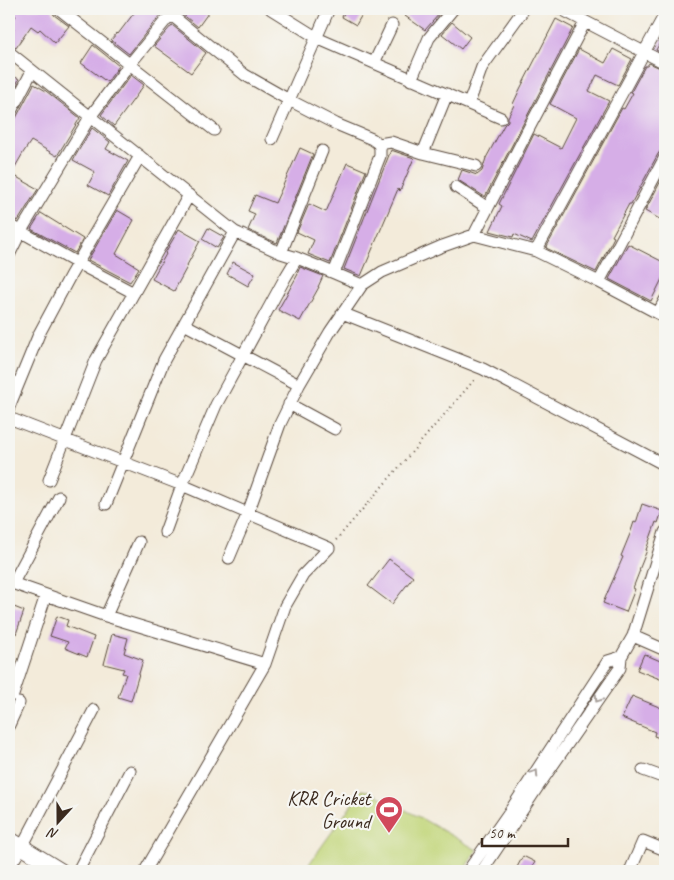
<svg xmlns="http://www.w3.org/2000/svg" width="674" height="880" viewBox="0 0 674 880" font-family="Caveat,sans-serif">
	<style>
		.green { fill: #c1d578; stroke: #7e804b }
		.building { fill: #d6aee7 }
		.lines { fill: none; stroke-linecap: round; stroke-linejoin: round }
		.minor-casing { stroke: #57473a; stroke-width: 13 }
		.tertiary-casing { stroke: #57473a; stroke-width: 17 }
		.path { stroke: #57473a; stroke-width: 2; stroke-dasharray: 1 4; stroke-linecap: butt }
		.minor { stroke: #fff; stroke-width: 11 }
		.tertiary { stroke: #fff; stroke-width: 15 }
		.oneway { stroke: #a79f9a }
		.labels { text-anchor: middle; dominant-baseline: central; stroke-width: 4.5; stroke-linejoin: round; paint-order: stroke }
		.poi-label { font-size: 20px; fill: #3b2a1e; stroke: #f6f6f2; text-anchor: end }
	</style>
	<rect width="100%" height="100%" fill="#f6f6f2"/>
	<filter id="ink" filterUnits="userSpaceOnUse"><feTurbulence type="fractalNoise" baseFrequency=".02" numOctaves="2"/><feDisplacementMap in="SourceGraphic" scale="10" xChannelSelector="R" yChannelSelector="G"/><feConvolveMatrix kernelMatrix="1 2 1 2 8 2 1 2 1" color-interpolation-filters="sRGB"/></filter>
	<filter id="wash" filterUnits="userSpaceOnUse"><feTurbulence type="fractalNoise" baseFrequency=".0096" numOctaves="4" result="noise"/><feDisplacementMap in="SourceGraphic" scale="20" xChannelSelector="R" yChannelSelector="G"/><feGaussianBlur stdDeviation="1.12" result="paint"/><feColorMatrix in="noise" values="0 0 0 0 0 0 0 0 0 0 0 0 0 0 0 0 0 1.4 0 .05"/><feComposite in="paint" operator="in"/></filter>
	<g filter="url(#wash)">
		<rect width="100%" height="100%" fill="#f3ebda"/>
		<path class="green" d="M362 790 369 791 419 817 477 850 463 871H304Z"/>
		<g id="blocks">
			<path class="building" d="M9 9H52L54 15 69 26 55 43 40 29 38 31 31 26 16 48 9 45V37L14 29 9 25 16 16 9 10Z
				M137 9H155L160 15 129 54 111 40 117 33 118 34Z
				M184 9H211L198 27 181 13Z
				M346 9H359L364 11 356 25 342 17Z
				M410 9H441L438 12 440 13 425 30 405 16Z
				M556 19 573 28 485 197 458 180 462 170 477 175 482 171 486 158 504 125 508 121V117L514 105 513 104 520 89Z
				M452 22 470 37 461 49 442 34Z
				M172 25 206 53 191 73 154 46Z
				M665 33V55L656 50Z
				M93 45 119 66 107 82 81 63Z
				M579 49 605 63 613 49 632 59 618 85 597 75 589 91 609 101 532 242 514 234 513 237 490 231 502 206 499 204 534 134 561 148 576 118 550 104Z
				M649 63 665 70V150H661L658 154 631 204H629L612 236 614 237 596 272 546 248 622 108 624 109 633 93 631 92 645 66H647Z
				M9 74 19 79 9 99Z
				M131 75 144 85 114 126 101 115Z
				M34 84 46 91 80 118 57 156 31 141 23 153 11 174 38 189 18 221 9 217V122H13L16 118Z
				M92 128 110 142 106 149 128 161 108 196 88 185 95 172 73 160Z
				M300 148 313 154 277 243 248 230 255 214 248 211 255 195 275 203Z
				M391 150 414 158 400 191 398 189 361 276 344 269Z
				M347 163 366 171 330 263 308 254 314 240 297 232 309 204 326 212Z
				M665 173V222L645 211Z
				M117 210 134 220 116 254 139 268 130 282 88 260Z
				M41 213 83 239 75 253 31 229Z
				M208 228 224 237 217 248 202 239Z
				M179 229 200 241 186 267H187L174 291 152 279 166 254 165 253Z
				M628 244 665 263V273L651 301 609 279Z
				M233 262 255 274 248 286 227 274Z
				M300 267 323 276 318 287H319L300 321 278 310 298 274H297Z
				M642 504 662 511 658 523 656 522 646 550H647L639 570H640L633 588 635 589 626 612 603 603 623 557 621 556 630 534 634 522 636 523Z
				M389 559 413 577 392 604 368 586Z
				M9 605 24 611 16 634 9 631Z
				M57 616 68 620 66 626 94 637 87 657 65 648 68 642 50 636Z
				M112 634 128 638 124 653 143 660 131 701 118 697 126 674 122 673 124 669 104 664Z
				M644 654 665 663V681L637 670Z
				M632 696 664 709 665 708V740L654 736 655 732 622 718Z
				M523 856 535 862 530 871H515Z"/>
		</g>
	</g>
	<g filter="url(#ink)">
		<use href="#blocks" fill-opacity="0" stroke="#57473a" stroke-width="1"/>
		<g class="lines">
			<defs>
				<path id="minor" d="M59 9 214 130
					M164 9 245 75 289 100 336 124 372 139 379 144 380 149V156L334 273
					M271 9 319 39 501 118
					M561 9 665 63
					M9 52 235 232 281 253 297 258 285 278 216 405 182 485 165 532
					M374 63 392 25
					M411 80 429 38 453 9
					M469 103 482 67 524 9
					M9 115 32 71
					M272 139 329 9
					M379 144 391 142 423 153 476 166
					M423 153 447 94
					M456 187 488 208
					M9 225 77 263 134 293
					M474 235 528 130 585 22
					M536 251 665 14
					M281 253 322 151
					M9 255 21 231 90 117 130 64 175 9
					M297 258 334 273 362 285
					M599 282 665 157
					M342 313 483 369 665 465
					M658 313 665 300
					M184 324 299 385
					M289 404 335 429
					M9 407 39 334 70 276 140 156
					M9 418 182 485 329 548 303 575 285 606 265 664 145 871
					M49 480 96 360 189 195
					M106 504 164 360 235 232
					M229 558 248 513 280 424 299 385 330 332 362 285 382 272 440 247 474 235 536 251 599 282 665 317
					M9 582 106 616 265 664
					M13 583 59 497
					M106 616 139 542
					M633 636 665 650
					M13 695 46 595
					M9 725 19 703
					M643 770 665 778
					M9 867 22 847 94 710
					M78 871 130 771
					M468 871 510 811 608 661 621 657
					M482 871 539 785 620 668 621 657 633 636 665 532
					M630 871 643 841 665 850"/>
				<path id="tertiary" d="M9 839 61 871"/>
			</defs>
			<use href="#minor" class="minor-casing"/>
			<use href="#tertiary" class="tertiary-casing"/>
			<path class="path" d="M336 540 475 379"/>
			<use href="#minor" class="minor"/>
			<use href="#tertiary" class="tertiary"/>
		</g>
		<defs><path id="oneway-chevron" d="M-2-3.5L2.5 0L-2 3.5" fill="none" stroke-width="1.6" stroke-linecap="round" stroke-linejoin="round" transform="scale(1.25)"/></defs>
		<g class="oneway">
			<use href="#oneway-chevron" transform="translate(598 699) rotate(124)"/>
			<use href="#oneway-chevron" transform="translate(535 773) rotate(-57)"/>
		</g>
	</g>
	<defs>
		<symbol id="stadium-pin" viewBox="-11 -11 22 30"><path d="M0 17L-7.5 6A9.5 9.5 0 1 1 7.5 6Z" fill="#d1495b" stroke="#f6f6f2"/><path d="M0-5a6.5 5 0 1 0 0 10a6.5 5 0 1 0 0-10ZM-3.5-1.8h7v3.6h-7Z" fill="#fff"/></symbol>
	</defs>
	<g fill-rule="evenodd">
		<use href="#stadium-pin" x="373" y="794" width="32" height="43"/>
	</g>
	<g class="labels">
		<g class="poi-label">
			<text x="370" y="798">KRR Cricket<tspan x="370" dy="23">Ground</tspan></text>
		</g>
	</g>
	<rect width="674" height="880" fill="none" stroke="#f6f6f2" stroke-width="30"/>
	<g transform="translate(58 822) rotate(201)" stroke="#f6f6f2" stroke-width="4" paint-order="stroke">
	<path d="M0-4L9 19L0 12L-9 19Z" fill="#3b2a1e"/>
	<text y="-8" font-size="14" font-weight="bold" text-anchor="middle" fill="#3b2a1e">N</text>
	</g>
	<path d="M482 838v8h86v-8" fill="none" stroke="#3b2a1e" stroke-width="2.5"/>
	<text x="489" y="838" font-size="15" fill="#3b2a1e" stroke="#f6f6f2" stroke-width="4" paint-order="stroke">50 m</text>
</svg>
